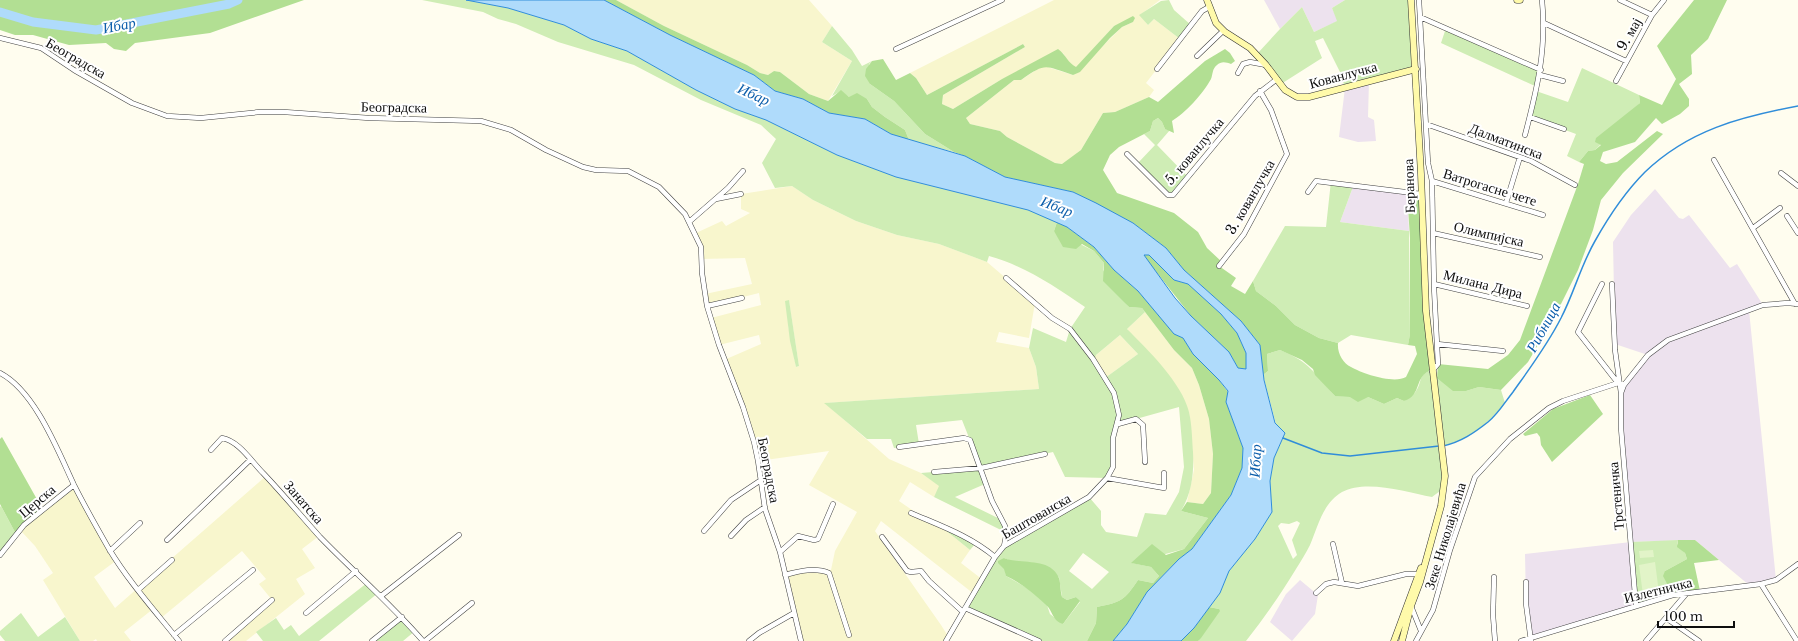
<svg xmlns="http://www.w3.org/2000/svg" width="1798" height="641" viewBox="0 0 1798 641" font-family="'Libre Baskerville',serif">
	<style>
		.industrial { fill: #ede2ee }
		.farmland { fill: #f8f6cd; fill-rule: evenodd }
		.green { fill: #cfedb5; fill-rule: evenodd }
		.forest { fill: #b2df93 }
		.pitch { fill: #e2f4c8 }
		.water { fill: #afdbfb; stroke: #308dd9; fill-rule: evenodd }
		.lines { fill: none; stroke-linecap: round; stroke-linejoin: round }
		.stream { stroke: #308dd9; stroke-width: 1.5 }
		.river { stroke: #afdbfb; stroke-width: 9 }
		.street-casing { stroke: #414141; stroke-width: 5.5 }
		.secondary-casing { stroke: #303030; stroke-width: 7 }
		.street { stroke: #fff; stroke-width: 4.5 }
		.secondary { stroke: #fffaaa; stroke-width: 6 }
		.labels { text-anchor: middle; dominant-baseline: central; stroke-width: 4; stroke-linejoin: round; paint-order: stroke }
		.street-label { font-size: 14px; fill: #0e0e0e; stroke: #fff }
		.water-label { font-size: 15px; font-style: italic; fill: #0c5eab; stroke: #fff }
	</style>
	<rect width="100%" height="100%" fill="#fffdef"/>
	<path class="industrial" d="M1264 0H1345L1332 8 1338 21 1314 32 1302 7 1280 29Z
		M1369 81 1368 117 1374 120 1376 141 1358 142 1339 137 1345 88Z
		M1354 184 1407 192 1409 231 1340 222Z
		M1655 189 1679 218 1683 219 1689 215 1730 268 1737 264 1763 305 1749 310 1776 580 1749 585 1695 540 1632 542 1636 606 1532 637 1526 604 1525 554 1631 542 1621 393 1648 355 1615 344 1613 242 1631 215Z
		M1300 580 1318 595 1315 614 1292 641 1270 622 1286 594Z"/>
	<path class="farmland" d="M616 0H809L832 26 822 42 852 61 828 101 809 94 780 72 774 71 768 75 760 73 747 65 664 26Z
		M1054 0H1160L1140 15 1148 25 1154 19 1180 39 1146 83 1154 90 1149 97 1115 112 1103 113 1081 150 1063 164 1055 163 1007 137 1000 131 970 124 966 118 1014 80H1021L1039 68 1044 66 1073 75 1122 27 1133 22 1114 26 1076 68 1070 65 1063 53 1002 79 953 109 942 104 943 95 1025 47 1023 44 927 95 916 78 910 73Z
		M792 186 813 200 856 221 897 235 939 244 987 262 1035 303 1029 338 999 332 996 342 1029 348 1036 367 1039 389 825 403 889 459 921 473 940 486 934 497 910 482 899 501 912 510 911 513 939 525 970 550 961 563 983 580 974 594 881 521 875 531 941 625 948 636 946 641H801L785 571 809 568 831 570 835 551 857 512 809 485 829 451 758 461 754 442 724 360 761 344 759 335 719 345 711 318 761 305 759 293 707 306 705 294 752 284 745 258 701 259 696 233 722 221 726 226 750 213 741 209V194ZM789 301 799 366 796 367 788 325Z
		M1145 312 1174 350 1192 368 1199 385 1209 419 1213 454 1211 493 1203 504 1187 502 1194 470 1189 412 1127 329Z
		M1120 335 1138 354 1105 378 1094 360 1095 356Z
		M266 476 319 536 302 549 315 568 296 579 305 594 246 641H225L272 600 259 584 266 579 242 551 161 618 153 609 124 632 131 641H97L96 639 93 641H80L43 580 53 573 35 546 21 531 74 485 117 560 94 577 115 608Z"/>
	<path class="green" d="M422 0H466L508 8 564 25 591 39 627 51 696 90 735 109 766 120 837 155 896 177 1028 210 1057 222 1054 231 1094 251 1104 263 1103 270 1118 294 1129 307 1142 308 1145 312 1127 329C1148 350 1182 383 1189 412 1192 425 1192 439 1193 452 1194 473 1192 493 1181 511L1208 518 1184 549 1132 563 1151 567 1159 576 1153 583 1138 580C1124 601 1121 602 1097 607L1096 623 1087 641H1039L965 608 1004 546 1089 497 1101 511V525L1106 532 1137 537 1145 513 1166 515 1179 492 1184 467 1179 407 1118 424 1114 431 1113 467 1107 478 1065 477 1053 452 981 468 985 484 955 497 1002 520 1005 532 934 497 939 486 921 473 981 468 962 420 916 425 919 444 894 448 891 439H867L824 403 1039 389 1036 367 1029 348 1033 328 1066 342 1070 329 1085 307C1054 286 1025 266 989 256L987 262 939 244 897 235 856 221 813 200 792 186 775 188 762 163 776 139 761 125 701 100 634 65 558 42 516 24 498 19 483 12ZM1120 335 1138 354 1105 378 1094 360 1096 355ZM1083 553 1109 572 1092 589 1069 571ZM1004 558 1013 562 1024 563 1059 577 1062 597 1067 600 1076 597 1080 602 1063 624 1050 614 1047 605 1029 589 1006 576Z
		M1169 0 1174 10 1191 25 1180 39 1154 19 1148 25 1139 15 1161 1Z
		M1345 0H1411L1416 69 1345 88 1341 74 1323 38 1315 41 1322 58 1281 84 1257 54 1280 29 1302 7 1314 32 1337 21 1332 8Z
		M832 26 852 50 862 66 872 61 869 64 870 84 894 101 925 134 954 152 909 140 905 130 885 117 872 107 867 99 849 97 841 91 832 96 852 61 822 42Z
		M1446 28 1541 70 1537 87 1441 43Z
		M1582 68 1639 95 1640 103 1601 144 1595 150 1588 151 1579 162 1567 156 1576 134 1530 117 1536 91 1568 102Z
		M1158 118 1162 122 1165 129 1170 130 1157 145 1188 177 1170 195 1137 164 1155 145 1144 134 1150 131 1153 121Z
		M1331 181 1354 184 1340 222 1409 231 1410 334 1408 345 1351 335 1338 343 1319 338 1295 325 1276 306 1256 291 1253 281 1285 226 1326 227Z
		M789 300 799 366 796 367 790 341 785 301Z
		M1280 350C1310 362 1314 373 1335 396L1368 397 1384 404 1397 398 1404 401C1407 399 1414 395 1416 391 1423 381 1417 375 1432 370L1437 378 1466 391 1479 387 1501 390 1505 403C1487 424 1469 441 1441 446L1444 488 1432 497C1407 492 1366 479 1342 492 1323 503 1318 526 1310 545 1306 553 1301 561 1296 569 1281 594 1264 618 1246 641H1198L1219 609 1209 607 1220 593 1229 571 1255 539 1272 512 1270 481 1274 458 1281 443 1263 375 1268 371 1267 354ZM1297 521 1300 523 1292 540 1297 555 1293 559 1278 526 1281 523 1289 524Z
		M1 506 17 536 0 555V507Z
		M939 525 976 543 970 550Z
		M1678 540 1677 544 1685 553 1687 559 1665 571 1673 595 1636 606 1631 542Z
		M367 583 378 593 319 641H263L256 632 276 618 284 630 291 625 299 636Z
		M21 613 38 637 65 617 80 641H5L0 635V631Z
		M402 617 415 631 403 641H377L375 639Z"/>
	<path class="forest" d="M0 0H304L210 33 135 43 126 51 114 49 106 43 69 45 33 35H15L0 30Z
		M604 0H616L664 26 747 65 760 73 768 75 774 71 780 72 809 94 828 101 841 90 849 97 857 93 867 99 872 107 885 117 905 130 909 140 891 134 865 119 829 113 803 99 775 91 754 75 670 35Z
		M1694 0H1727L1708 39 1691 55 1692 74 1679 84 1689 99V106L1680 114 1662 124 1656 118 1635 142 1603 152 1600 161 1606 164 1617 162 1657 131 1663 134 1623 173 1601 200 1593 230 1578 270 1556 314 1528 362 1501 390 1479 387 1466 391H1453L1437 378 1438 364 1488 369 1508 355 1520 340 1578 184 1584 164 1579 162 1588 151 1595 150 1601 145 1595 142 1596 138 1640 103 1639 95 1662 105 1676 79 1657 46Z
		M1133 16 1135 18 1133 22 1122 27 1110 38 1080 72 1073 75C1044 66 1047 62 1021 80H1014L966 118 970 124 1000 131 1007 137 1055 163 1062 164 1081 150 1103 113 1115 112 1149 97 1158 102 1205 61 1225 49 1230 53 1235 61 1231 64C1226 62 1221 61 1217 65 1212 69 1213 74 1211 79 1203 94 1185 113 1172 121L1174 133 1165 129 1162 122 1158 118 1153 121 1150 131 1119 147 1110 155 1103 170 1117 193 1174 213 1198 232 1207 248 1222 262 1219 266 1236 278 1231 286 1245 294 1253 281 1256 291 1276 306 1295 325 1319 338 1338 343C1337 353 1343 363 1351 367 1363 374 1394 384 1406 377L1417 354 1415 346 1408 345 1410 334V238L1407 192 1421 194 1432 370C1413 376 1423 395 1404 401L1397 398 1384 404 1368 397 1358 402 1350 397 1335 396 1315 375 1313 369 1302 360 1280 350 1267 354 1268 371 1263 375 1260 345 1241 321 1184 270 1166 248 1133 223 1073 192 1005 177 965 156 954 152 925 134 894 101 870 84 865 76 866 69 872 61 883 59 896 80 910 73 916 78 927 95 1023 44 1025 47 943 95 942 104 953 109 1002 79 1058 49C1066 55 1068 63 1076 67L1114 26Z
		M1057 222 1067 227 1094 247 1114 270 1138 291 1174 333 1183 338 1193 354 1219 380 1228 392 1226 402 1243 448 1242 468 1231 495 1192 549 1179 559 1147 592 1127 624 1113 641H1087L1096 623 1097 607C1121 602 1124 601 1138 580L1153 583 1159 576 1151 567 1131 563 1152 544 1166 555 1184 549 1208 518 1181 511 1187 502 1203 504 1211 493 1213 454 1209 419 1199 385 1192 368 1174 350 1142 308 1129 307 1103 281 1104 263 1094 251 1082 244 1076 249 1063 247 1054 231Z
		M1143 255H1149L1174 280 1188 284 1221 314 1237 333 1246 353V369L1238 368 1229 352 1191 316Z
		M1590 395 1603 414 1552 462 1541 445 1540 437 1537 433 1525 436 1523 434 1553 409Z
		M2 437 43 510 24 525 17 536 0 504V439Z
		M1678 540H1695L1719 560 1694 563 1700 591 1673 595 1663 576 1665 571 1687 559 1685 553 1677 547Z
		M1004 558C1021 565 1048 557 1058 576 1061 581 1060 591 1062 597L1067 600 1076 597 1080 601 1063 624C1052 621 1053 610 1045 604 1033 593 1021 583 1006 576L1004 569 998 563V561Z
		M1209 607 1219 609 1220 611 1201 638 1198 641H1181L1194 628Z"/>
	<path class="pitch" d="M1653 550 1654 557 1640 558 1639 551Z
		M1655 562 1659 593 1643 595 1639 565Z"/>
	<path class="water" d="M466 0H604L670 35 754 75 775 91 803 99 829 113 865 119 891 134 965 156 1005 177 1073 192 1096 203 1133 223 1166 248 1184 270 1241 321 1260 345 1264 380 1275 423 1285 433 1274 458 1270 481 1272 512 1255 539 1229 571 1220 593 1194 628 1181 641H1113L1127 624 1147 592 1179 559 1192 549 1231 495 1242 468 1243 448 1226 402 1228 391 1219 380 1193 354 1183 338 1174 334 1138 291 1114 270 1094 247 1067 227 1028 210 896 177 837 155 766 120 735 109 696 90 627 51 591 39 564 25 508 8ZM1144 255H1149L1174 280 1188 284 1221 314 1237 333 1246 353V369L1238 368 1229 352 1191 316 1175 298Z"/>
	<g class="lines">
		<path class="stream" d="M1283 438 1322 453 1350 456 1439 446
			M1443 446C1461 442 1474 433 1488 422 1498 414 1505 402 1513 392 1530 368 1548 344 1561 318 1574 293 1581 265 1595 241 1609 216 1625 192 1645 172 1689 130 1740 117 1798 106"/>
		<path class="river" d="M0 12 33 22 96 30 229 4 238 0"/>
		<defs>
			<path id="street" d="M1419 0 1428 163 1432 181 1434 287 1438 364 1432 371
				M1620 0 1652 15
				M1420 17 1541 70
				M1544 23 1626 61
				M0 38 41 48 74 70 132 103 167 116 201 118 260 112H284L369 118 481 121 511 130 546 150 583 167 596 170 628 171 659 187 685 214 701 247 702 273 707 306 719 345 743 407 754 442 758 461 765 509 780 552 801 641
				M896 49 1002 0
				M1197 56 1223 31
				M1157 69 1202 11 1209 7
				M1238 73 1243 64 1250 62 1266 65
				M1540 75 1563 81
				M1616 81 1652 15 1664 0
				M1530 117 1564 129
				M1426 124 1531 161 1575 185
				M1525 135C1537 89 1547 49 1542 0
				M1127 154 1168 195H1173L1255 96 1277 79
				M1714 160 1795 304
				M1781 173 1798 186
				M1432 181 1543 215
				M1308 192 1316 181 1421 194
				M716 199 741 194
				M1506 203 1520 157
				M1787 216 1798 233
				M689 222 728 188 743 171
				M1753 228 1780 208
				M1433 233 1540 257
				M1219 266 1244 234 1287 154 1271 110 1260 91
				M1434 284 1527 306
				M1602 284 1578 332 1618 383
				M1612 284 1615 350 1621 393
				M707 306 742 298
				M1437 344 1503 351
				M0 373C35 391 58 451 74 485 85 507 97 528 109 549 129 582 155 611 179 641
				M1118 424 1136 419 1143 425 1145 462
				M899 447 964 438 970 440 992 501 1005 526 1006 536 1004 546
				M211 450 222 438C239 441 251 461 263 473 283 494 301 516 320 537 354 572 391 604 423 641
				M934 472 981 468 1045 454
				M1107 478 1164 488V473
				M911 513C941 526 970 536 995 557
				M704 531 731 500 761 480
				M731 536 746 520 765 507
				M882 537 907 571 911 572 921 571 929 581 963 612
				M167 540 250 460
				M1333 544 1342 583
				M110 551 140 523
				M780 552 798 536 814 540 818 539 833 504
				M0 555 24 525 74 485
				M785 575C799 571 816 567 829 573L849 635
				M1494 577 1493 615 1495 641
				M1526 582V604L1531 641
				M1761 584 1797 641
				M138 590 172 560
				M1316 593 1326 584 1334 582 1358 586 1406 574H1418
				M381 596 459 535
				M1411 606 1421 631
				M1636 606 1621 428V393L1624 385 1648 355 1668 340 1763 305 1788 303 1798 304
				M965 608 1039 641
				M306 613 356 571
				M1666 618 1699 641
				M174 635 253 570
				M225 641 272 600
				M372 641 402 617
				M425 641 472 603
				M749 641 759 633 794 613
				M946 641 995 557 1004 546 1089 497 1107 478 1113 467V438L1119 415 1114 393 1093 359 1070 329 1052 318 1006 278
				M1416 641 1433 610 1450 550 1475 477 1510 439 1549 408 1563 401 1618 383 1624 385
				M1521 641 1673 595 1761 584 1776 580 1798 564
				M1646 641 1687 593"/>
			<path id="secondary" d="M1207 0 1216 23 1225 32 1250 48 1266 65 1285 90 1297 97H1309L1416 69
				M1517 0H1520
				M1394 641 1421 568
				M1402 641 1411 606 1420 582 1441 506 1445 476 1426 311 1421 174 1411 0"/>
		</defs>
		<use href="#street" class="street-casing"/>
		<use href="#secondary" class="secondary-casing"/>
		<use href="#street" class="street"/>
		<use href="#secondary" class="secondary"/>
	</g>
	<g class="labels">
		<g class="street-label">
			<text transform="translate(1629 34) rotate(-61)">9. мај</text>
			<text transform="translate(76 58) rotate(30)">Београдска</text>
			<text transform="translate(1343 75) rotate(-15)">Кованлучка</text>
			<text transform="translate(394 107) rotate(1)">Београдска</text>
			<text transform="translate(1506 141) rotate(21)">Далматинска</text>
			<text transform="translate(1194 151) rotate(-50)">5. кованлучка</text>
			<text transform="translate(1409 186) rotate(-92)">Беранова</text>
			<text transform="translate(1490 187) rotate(17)">Ватрогасне чете</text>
			<text transform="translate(1250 197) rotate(-60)">3. кованлучка</text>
			<text transform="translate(1489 234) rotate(13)">Олимпијска</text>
			<text transform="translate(1483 284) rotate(14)">Милана Дира</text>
			<text transform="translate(769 470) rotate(79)">Београдска</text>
			<text transform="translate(1616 496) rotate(-95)">Трстеничка</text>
			<text transform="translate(37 501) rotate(-40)">Церска</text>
			<text transform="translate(304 502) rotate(49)">Занатска</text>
			<text transform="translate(1036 516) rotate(-30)">Баштованска</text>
			<text transform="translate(1445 536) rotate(-73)">Зеке Николајевића</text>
			<text transform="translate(1658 590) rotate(-14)">Излетничка</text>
		</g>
		<g class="water-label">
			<text transform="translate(119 25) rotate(-11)">Ибар</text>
			<text transform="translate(754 94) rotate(25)">Ибар</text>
			<text transform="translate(1057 206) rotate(21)">Ибар</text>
			<text transform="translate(1543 327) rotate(-61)">Рибница</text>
			<text transform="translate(1255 461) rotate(-87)">Ибар</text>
		</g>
	</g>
	<path d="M1658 621v6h76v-6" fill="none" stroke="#0e0e0e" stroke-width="2"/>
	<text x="1664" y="621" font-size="12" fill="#0e0e0e" stroke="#ffffff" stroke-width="3" paint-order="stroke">100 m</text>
</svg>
